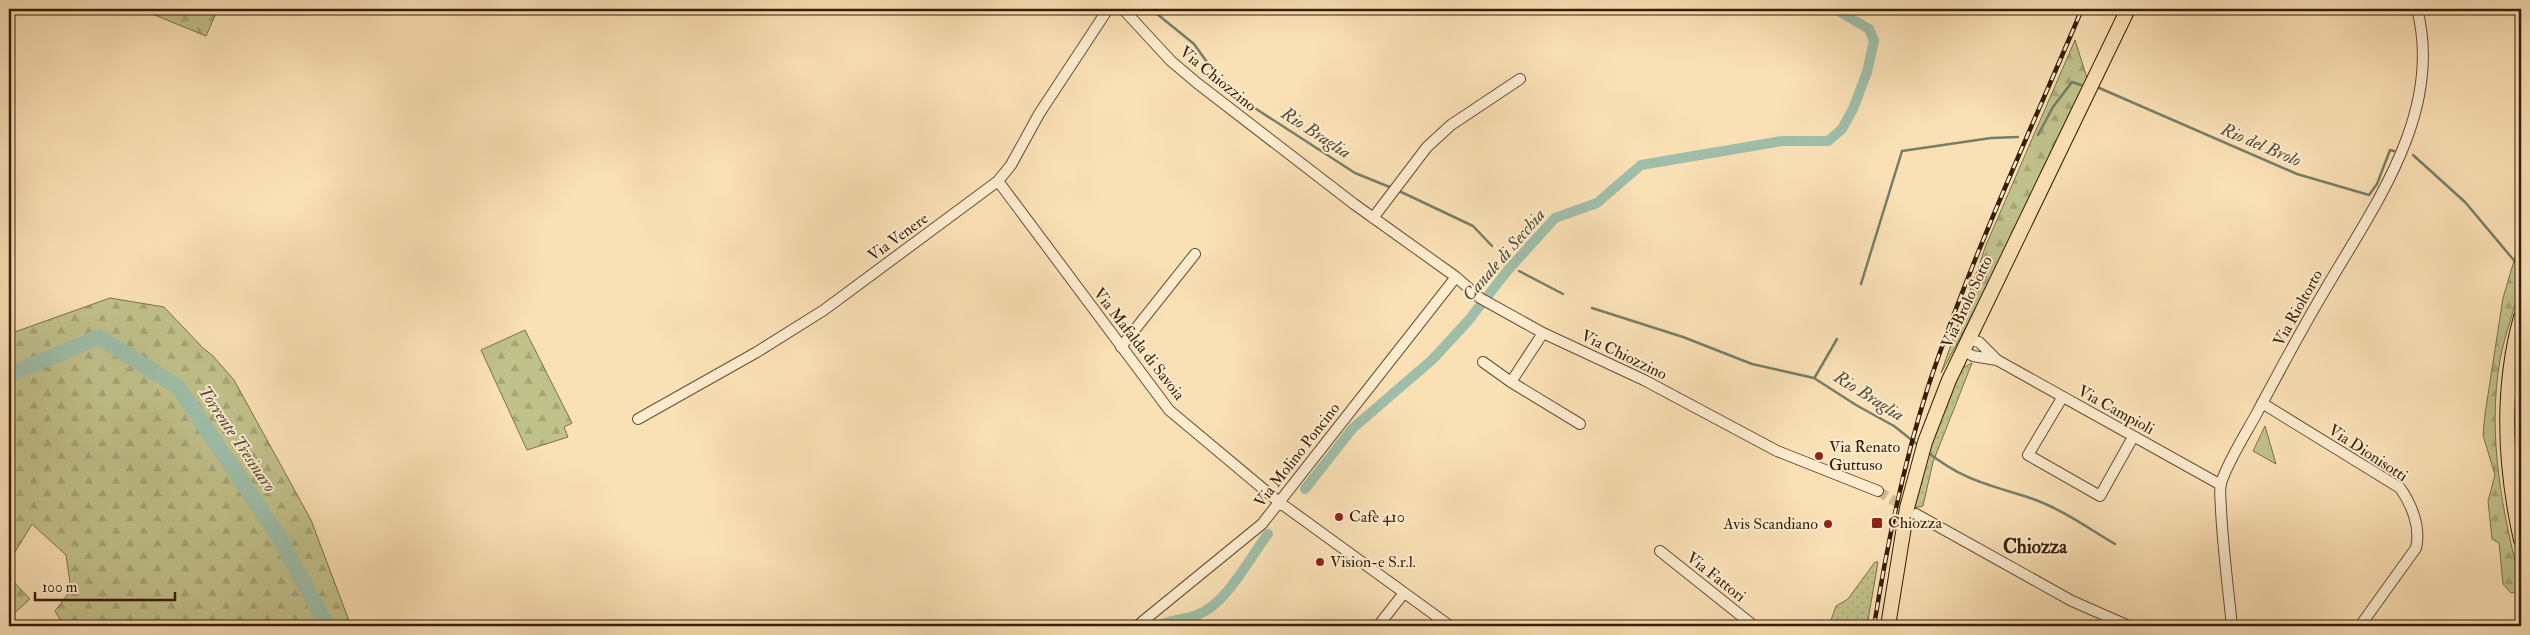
<svg xmlns="http://www.w3.org/2000/svg" width="2530" height="635" viewBox="0 0 2530 635" font-family="'IM FELL Double Pica',serif">
	<style>
		.grass { fill: url(#grass-dots); stroke: #7c7048 }
		.forest { fill: url(#forest-firs); stroke: #7c7048 }
		.park { fill: #c1c18b; stroke: #7c7048 }
		.lines { fill: none; stroke-linecap: round; stroke-linejoin: round }
		.stream { stroke: #757e67; stroke-width: 2.5 }
		.canal { stroke: #9fbea9; stroke-width: 10 }
		.river { stroke: #9fbea9; stroke-width: 16 }
		.minor-tunnel { stroke: #d3b992; stroke-width: 10; stroke-dasharray: 10 5; stroke-linecap: butt }
		.minor-casing { stroke: #674e30; stroke-width: 12 }
		.major-casing { stroke: #361e04; stroke-width: 16 }
		.minor { stroke: #fcebcf; stroke-width: 10 }
		.major { stroke: #fae0b5; stroke-width: 14 }
		.rail-casing { stroke: #361e04; stroke-width: 4.5 }
		.rail { stroke: #fcebcf; stroke-width: 2.5; stroke-dasharray: 8; stroke-linecap: butt }
		.poi-dot { fill: #8f2418; stroke: #fcebcf; stroke-width: 2 }
		.labels { text-anchor: middle; dominant-baseline: central; stroke-width: 4; stroke-linejoin: round; paint-order: stroke }
		.street-label { font-size: 16px; fill: #361e04; stroke: #fcebcf }
		.poi-label { font-size: 16px; fill: #361e04; stroke: #fcebcf; text-anchor: start }
		.water-label { font-size: 18px; font-style: italic; fill: #564e36; stroke: #fcebcf }
		.quarter-label { font-size: 19px; font-weight: bold; fill: #361e04; stroke: #fcebcf }
	</style>
	<defs>
		<pattern id="grass-dots" width="8" height="8" patternUnits="userSpaceOnUse" patternTransform="scale(1.25)"><rect width="8" height="8" fill="#c1c18b"/><path d="M2 2h.1M6 6h.1" fill="none" stroke="#a6a576" stroke-width="1.8" stroke-linecap="round"/></pattern>
		<pattern id="forest-firs" width="22" height="20" patternUnits="userSpaceOnUse" patternTransform="scale(1.25)"><rect width="22" height="20" fill="#c1c18b"/><path d="M5 1l3.5 6h-7zM16 11l3.5 6h-7z" fill="#a6a576"/></pattern>
	</defs>
	<rect width="100%" height="100%" fill="#fae0b5"/>
	<filter id="stains"><feTurbulence type="fractalNoise" baseFrequency=".004" numOctaves="4"/><feColorMatrix values="0 0 0 0 .2 0 0 0 0 .09 0 0 0 0 .02 0 0 0 .5 -.17"/></filter>
	<radialGradient id="worn" r=".72"><stop offset=".6" stop-color="#630" stop-opacity="0"/><stop offset="1" stop-color="#630" stop-opacity=".3"/></radialGradient>
	<path class="grass" d="M1972 363 1933 462 1923 506 1914 508 1927 445 1960 369Z
		M1875 562H1878L1867 626H1829L1836 606 1848 599Z"/>
	<path class="forest" d="M140 9H218L206 36Z
		M2075 40 2087 78C2037 176 1995 277 1941 373L1986 245Z
		M2521 237C2521 251 2524 269 2521 283 2515 309 2505 333 2500 360 2487 436 2502 511 2521 585V591L2511 593 2503 584 2499 543 2492 539 2488 501 2495 475 2483 435 2485 414 2503 298Z
		M110 298 164 307 203 348 213 356 234 380 311 520 351 626H64L55 611 71 590 66 555 32 524 9 562V334Z
		M525 330 572 423 564 427 568 437 527 450 481 350Z
		M9 577 30 599 9 618Z"/>
	<path class="park" d="M2265 426 2276 464 2253 451Z"/>
	<g class="lines">
		<path class="stream" d="M1151 9 1194 44 1227 90 1355 173 1392 188
			M2097 87 2297 174 2369 195 2377 184 2390 150 2394 151
			M2038 135 2053 107 2072 82 2081 85
			M2413 155 2465 202 2517 264 2521 253
			M1397 190 1473 226 1492 246
			M1519 271 1563 294
			M1861 284 1902 151 1991 138 2018 137
			M1592 308 1683 337 1752 364 1814 378 1856 405 1894 426 1918 445
			M1815 377 1837 339
			M1926 451C1964 481 1987 484 2030 498 2060 508 2088 528 2115 544"/>
		<path class="canal" d="M1305 489 1353 428 1433 359 1468 321 1508 270 1555 218 1597 203 1641 165 1782 141H1828L1842 129 1853 109 1867 72 1874 41 1869 29 1835 9
			M1157 626C1169 620 1184 620 1197 615 1227 604 1249 558 1268 534"/>
		<path class="river" d="M9 375 99 337 178 387 277 534 327 626"/>
		<path class="minor-tunnel" d="M1878 491 1911 511"/>
		<defs>
			<path id="minor" d="M1123 9 1171 61 1197 83 1354 204 1456 277 1480 298 1543 333 1644 380 1777 451 1878 491
				M998 181 1169 410 1279 502 1450 626
				M1373 218 1427 147 1451 125 1520 79
				M1543 333 1511 382 1580 424
				M1121 347 1195 254
				M1964 351 1973 356 1997 360 1979 342 1970 340
				M1997 360 2221 485
				M1483 362 1511 382
				M2062 398 2028 455 2100 496 2133 437
				M2262 403 2400 488C2412 505 2421 528 2416 548L2360 626
				M638 419 757 352 824 310 998 181 1011 165 1039 114 1108 9
				M1916 514 2072 601 2129 626
				M1660 551 1754 626
				M1137 626 1262 524 1456 277
				M1378 626 1404 593
				M2232 626C2228 587 2223 549 2221 510 2221 502 2219 491 2221 483 2229 459 2245 435 2257 413 2279 372 2301 330 2325 290 2374 206 2444 112 2417 9"/>
			<path id="major" d="M2521 317C2501 389 2505 468 2521 540
				M1888 626 1907 508 1925 442 1949 380 2128 9"/>
		</defs>
		<use href="#minor" class="minor-casing"/>
		<use href="#major" class="major-casing"/>
		<use href="#minor" class="minor"/>
		<use href="#major" class="major"/>
		<defs>
			<path id="rail" d="M1874 626C1887 545 1903 465 1928 387 1971 258 2029 134 2082 9"/>
		</defs>
		<use href="#rail" class="rail-casing"/>
		<use href="#rail" class="rail"/>
	</g>
	<g class="poi-dot">
		<circle cx="1819" cy="456" r="5"/>
		<circle cx="1339" cy="517" r="5"/>
		<rect x="1871" y="517" width="12" height="12" rx="2.5"/>
		<circle cx="1828" cy="524" r="5"/>
		<circle cx="1320" cy="562" r="5"/>
	</g>
	<g class="labels">
		<g class="street-label">
			<text transform="translate(1218 79) rotate(39)">Via Chiozzino</text>
			<text transform="translate(898 237) rotate(-36)">Via Venere</text>
			<text transform="translate(1967 302) rotate(-65)">Via Brolo Sotto</text>
			<text transform="translate(2298 308) rotate(-61)">Via Rioltorto</text>
			<text transform="translate(1139 344) rotate(52)">Via Mafalda di Savoia</text>
			<text transform="translate(1624 355) rotate(26)">Via Chiozzino</text>
			<text transform="translate(2116 410) rotate(29)">Via Campioli</text>
			<text transform="translate(2368 453) rotate(33)">Via Dionisotti</text>
			<text transform="translate(1297 455) rotate(-52)">Via Molino Poncino</text>
			<text transform="translate(1716 577) rotate(38)">Via Fattori</text>
		</g>
		<g class="poi-label">
			<text x="1829" y="447">Via Renato<tspan x="1829" dy="18">Guttuso</tspan></text>
			<text x="1349" y="517">Cafè 410</text>
			<text x="1888" y="523">Chiozza</text>
			<text x="1818" y="524" text-anchor="end">Avis Scandiano</text>
			<text x="1330" y="562">Vision-e S.r.l.</text>
		</g>
		<g class="water-label">
			<text transform="translate(1316 133) rotate(33)">Rio Braglia</text>
			<text transform="translate(2261 145) rotate(23)">Rio del Brolo</text>
			<text transform="translate(1504 255) rotate(-49)">Canale di Secchia</text>
			<text transform="translate(1869 396) rotate(32)">Rio Braglia</text>
			<text transform="translate(237 439) rotate(56)">Torrente Tresinaro</text>
		</g>
		<g class="quarter-label">
			<text x="2035" y="547">Chiozza</text>
		</g>
	</g>
	<rect width="2530" height="635" fill="none" stroke="#fae0b5" stroke-width="30"/>
	<rect x="10" y="10" width="2510" height="615" fill="none" stroke="#361e04" stroke-width="2.5"/>
	<rect x="15" y="15" width="2500" height="605" fill="none" stroke="#361e04"/>
	<path d="M35 592v8h140v-8" fill="none" stroke="#361e04" stroke-width="2.5"/>
	<text x="42" y="592" font-size="15" fill="#361e04" stroke="#fcebcf" stroke-width="4" paint-order="stroke">100 m</text>
	<rect width="100%" height="100%" filter="url(#stains)"/>
	<rect width="100%" height="100%" fill="url(#worn)"/>
</svg>
